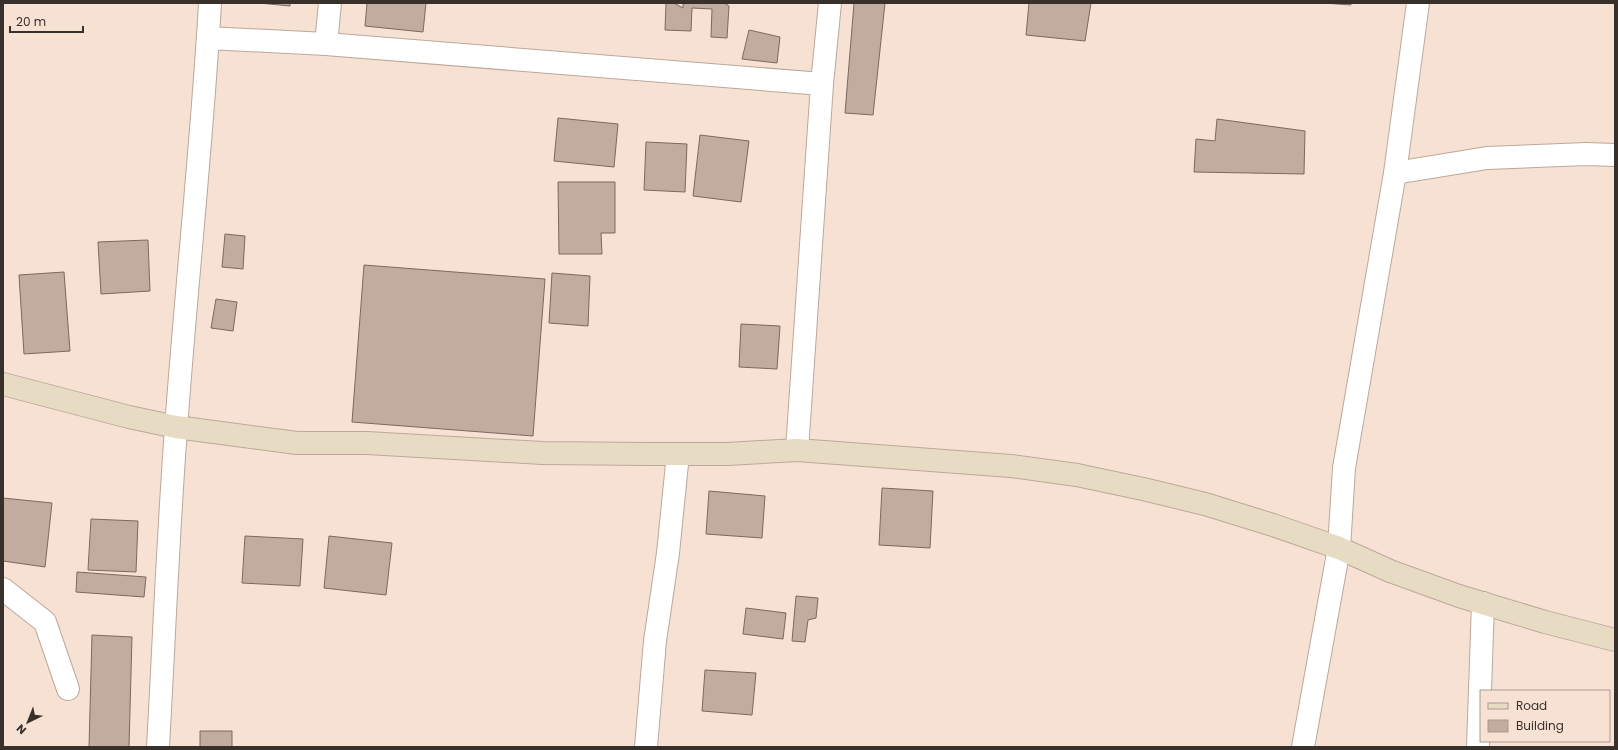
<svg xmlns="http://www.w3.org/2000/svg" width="1618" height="750" viewBox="0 0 1618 750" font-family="Poppins,sans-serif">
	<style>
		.building { fill: #c1ac9f; stroke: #7c695d }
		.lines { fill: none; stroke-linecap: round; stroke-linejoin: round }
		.street-casing { stroke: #bca89a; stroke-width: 24 }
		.secondary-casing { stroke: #bca89a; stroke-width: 24 }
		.street { stroke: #fff; stroke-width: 22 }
		.secondary { stroke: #e7dcc3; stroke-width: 22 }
	</style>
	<rect width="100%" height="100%" fill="#f7e1d3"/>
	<path class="building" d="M259 3H290V6Z
		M367 3H426L423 32 365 26Z
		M666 3H674L683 8V3H724L729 6 727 38 711 37 712 9 692 8 691 31 665 30Z
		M854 3H885L873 115 845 113Z
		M1029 3H1091L1085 41 1026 35Z
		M1324 3H1351V5Z
		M749 30 780 37 777 63 742 59Z
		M558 118 618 124 614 167 554 161Z
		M1217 119 1305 131 1304 174 1194 172 1196 139 1215 141Z
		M700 135 749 141 741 202 693 196Z
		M646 142 687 144 685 192 644 190Z
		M558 182H615V233H601L602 254H559Z
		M225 234 245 236 243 269 222 267Z
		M148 240 150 291 101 294 98 242Z
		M364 265 545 279 533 436 352 422Z
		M64 272 70 351 24 354 19 275Z
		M552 273 590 276 588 326 549 323Z
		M216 299 237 302 233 331 211 328Z
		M741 324 780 326 777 369 739 367Z
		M882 488 933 491 930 548 879 545Z
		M709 491 765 496 762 538 706 534Z
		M3 498 52 503 45 567 3 561Z
		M91 519 138 521 136 572 88 570Z
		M245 536 303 539 300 586 242 583Z
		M329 536 392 543 386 595 324 588Z
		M77 572 146 577 144 597 76 592Z
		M796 596 818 598 816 618 808 620 805 642 792 641Z
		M746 608 786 613 783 639 743 634Z
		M92 635 132 637 129 747H89Z
		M705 670 756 673 752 715 702 711Z
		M200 731H232V747H200Z"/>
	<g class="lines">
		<defs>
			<path id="street" d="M208 38 326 44 822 84
				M326 44 330 3
				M1395 173 1487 158 1586 154 1615 155
				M797 450 822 84 830 3
				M3 589 45 622 68 689
				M158 747C164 641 168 535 176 429 186 287 202 145 210 3
				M646 747 655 641 668 553 678 454
				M1303 747 1339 548 1344 468 1395 173 1418 3
				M1478 747 1483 603"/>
			<path id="secondary" d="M3 384 129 417 176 427 297 443H367L542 453 649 454H727L797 450 1011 466 1077 475 1143 489 1205 504 1273 525 1339 548 1390 571 1459 596 1545 622 1615 640"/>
		</defs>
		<use href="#street" class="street-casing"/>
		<use href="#secondary" class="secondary-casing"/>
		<use href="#street" class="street"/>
		<use href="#secondary" class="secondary"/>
	</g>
	<rect width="1618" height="750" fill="none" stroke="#38302b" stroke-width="8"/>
	<rect x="1480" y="690" width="130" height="52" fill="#f7e1d3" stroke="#ab9a90"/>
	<rect x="1488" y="703" width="20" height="6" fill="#e7dcc3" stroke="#ab9a90"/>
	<text x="1516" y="710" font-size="12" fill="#38302b">Road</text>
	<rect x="1488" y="720" width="20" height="12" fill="#c1ac9f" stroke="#ab9a90"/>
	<text x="1516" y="730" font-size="12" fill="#38302b">Building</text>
	<g transform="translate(28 722) rotate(223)" stroke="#f7e1d3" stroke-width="3" paint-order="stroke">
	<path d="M0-3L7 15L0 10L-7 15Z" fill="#38302b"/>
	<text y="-6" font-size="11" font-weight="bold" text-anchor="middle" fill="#38302b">N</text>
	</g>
	<path d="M10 26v6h73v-6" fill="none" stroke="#38302b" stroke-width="2"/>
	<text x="16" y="26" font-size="12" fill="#38302b" stroke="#f7e1d3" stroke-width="3" paint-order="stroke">20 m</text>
</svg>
